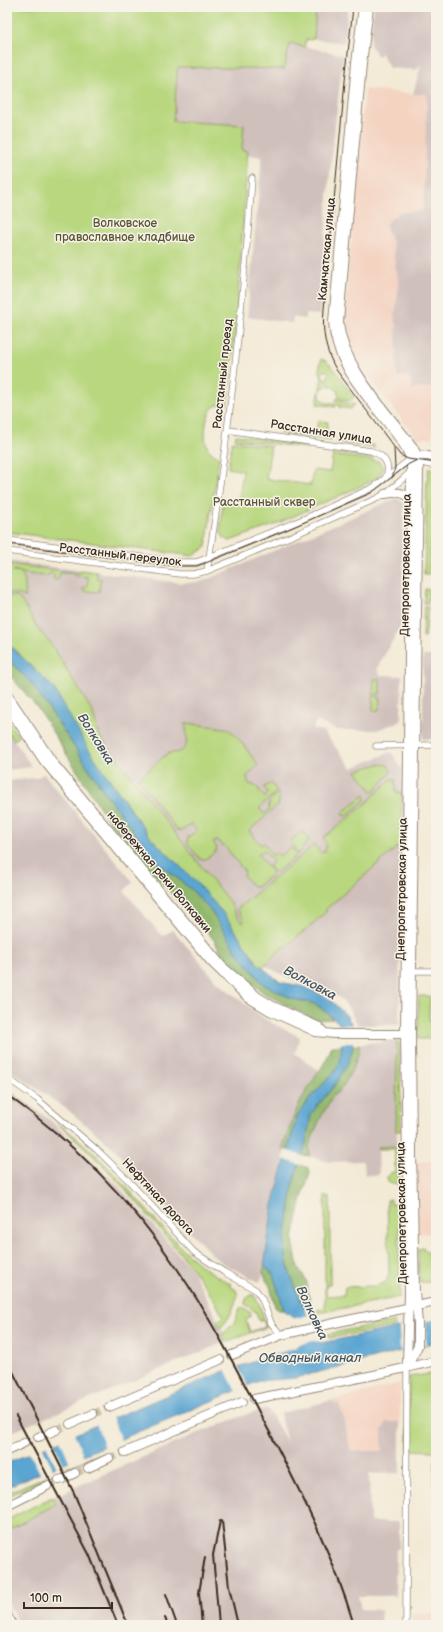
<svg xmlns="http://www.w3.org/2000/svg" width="443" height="1632" viewBox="0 0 443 1632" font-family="'Balsamiq Sans',sans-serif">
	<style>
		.built { fill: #f4d3c1 }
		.industrial { fill: #d0c0bc }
		.green { fill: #b8d77e; stroke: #7a804e }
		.forest { fill: #92b86d; stroke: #667146 }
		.water { fill: #5aa5d2; stroke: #4a6878 }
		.pier { fill: #f3ead5 }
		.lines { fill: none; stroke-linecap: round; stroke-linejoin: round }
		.secondary-tunnel { stroke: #cec4b0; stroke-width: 8; stroke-dasharray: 8 4; stroke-linecap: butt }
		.street-casing { stroke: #978a7a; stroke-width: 7 }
		.secondary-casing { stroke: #978a7a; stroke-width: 10 }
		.street { stroke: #fff; stroke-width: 5.5 }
		.secondary { stroke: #fff; stroke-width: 8 }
		.tram { stroke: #3b2a1e; stroke-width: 1 }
		.rail { stroke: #3b2a1e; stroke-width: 2 }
		.labels { text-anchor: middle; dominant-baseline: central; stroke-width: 3; stroke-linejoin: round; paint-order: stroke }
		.park-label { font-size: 12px; fill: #5a5536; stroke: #f7f3e8 }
		.street-label { font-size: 12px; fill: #3b2a1e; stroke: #f7f3e8 }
		.water-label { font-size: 13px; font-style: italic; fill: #46555d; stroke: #f7f3e8 }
	</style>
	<rect width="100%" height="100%" fill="#f7f3e8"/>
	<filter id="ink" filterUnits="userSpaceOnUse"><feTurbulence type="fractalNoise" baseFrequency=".025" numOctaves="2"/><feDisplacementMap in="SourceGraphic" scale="8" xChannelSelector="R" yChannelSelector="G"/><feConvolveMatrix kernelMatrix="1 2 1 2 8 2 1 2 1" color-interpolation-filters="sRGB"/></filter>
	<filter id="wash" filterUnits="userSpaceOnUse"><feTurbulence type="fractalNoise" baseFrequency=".012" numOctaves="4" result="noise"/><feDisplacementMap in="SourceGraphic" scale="16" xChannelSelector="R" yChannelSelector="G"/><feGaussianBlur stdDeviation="0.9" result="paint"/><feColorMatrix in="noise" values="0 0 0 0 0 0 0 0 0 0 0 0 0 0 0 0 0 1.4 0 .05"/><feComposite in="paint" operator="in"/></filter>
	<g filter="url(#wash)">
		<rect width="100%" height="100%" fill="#f3ead5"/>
		<path class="built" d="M365 89 413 94 427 93 423 211 399 212 385 224 393 245 394 259 399 285 394 322 397 323 396 333 397 376H409L412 389 435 387 432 438H416L366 373 358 361 351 345 344 320Z
			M436 1161V1233L417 1234 416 1162Z
			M400 1383V1422H387L383 1451H351L350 1444 344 1418H343L334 1404 333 1400Z
			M412 1613H436V1625H412Z"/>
		<path class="industrial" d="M316 7H348L344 43 314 39Z
			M374 7H436V387L412 389 409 376 397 377 396 333 397 323 394 322 399 285 394 259 393 245 385 224 399 212 423 211 427 94H413L421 65 416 70 389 68 382 54 377 56 374 50 370 45Z
			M290 43 343 55 330 171 319 315 306 314 305 319 293 317 292 323 247 317 262 157 248 155V151H242L244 126 173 121 178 67 284 69Z
			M397 498 404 503 402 624 377 668 380 675 402 676 401 718 399 722 377 730H338L316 721 313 729 323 731 352 768 391 752 402 769 399 1025H358L348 1007 340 998 312 986 287 977 266 966 265 963 268 961 7 622V561L181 583 201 582Z
			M423 656H436V739H423Z
			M7 730 14 740 32 767 7 770Z
			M44 774 133 882 124 891 162 936 173 930 216 981 266 1020 300 1037 295 1053 320 1072 305 1092 294 1116 282 1149 287 1151 273 1205 262 1278 259 1282 224 1264 213 1256 126 1163 115 1149 68 1110 7 1068V781L35 778Z
			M382 1040H397V1146L378 1147 379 1175H365L364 1164 362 1161 329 1162 310 1156 309 1147 319 1121 332 1097 342 1088 357 1058 360 1044 377 1042 382 1043Z
			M7 1088 51 1121 119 1187 193 1271 227 1339 225 1342 7 1434Z
			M333 1400 334 1404 339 1403 343 1418H344L351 1451H382V1430L387 1422H400V1473L369 1474 370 1522H399V1549H396L395 1596H358L361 1609 381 1610 380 1625H19L7 1602V1528L48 1505 46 1500 191 1436 250 1413 268 1409 287 1442 281 1421V1413Z"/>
		<path class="green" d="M7 7H316L314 39 306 40 304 47 290 43 284 69 178 67 173 121 244 125 242 150 248 151 237 312 227 404C222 404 218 404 214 407 205 414 202 440 209 450 211 453 216 455 219 458L206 547 193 556 7 532Z
			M321 359C332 361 347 388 354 398L349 401 340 398 337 390 332 386H329L327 378 329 373 326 370 322 373V376L325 378 326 386 320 391V398L326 403H333L334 402 336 407 317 404 322 377 319 370Z
			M337 398 349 404H355L351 409 339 407 336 400Z
			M318 421 328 422 326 432 316 431Z
			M280 431 332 439 331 441 280 433Z
			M236 435 308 446V448L235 439Z
			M337 439 373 445 375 448 337 442Z
			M232 441 271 446 266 479 311 485 313 470 330 472 333 455 378 461C388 469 378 478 370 482L274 525 230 541 224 538 220 531 223 503 238 505 243 471 228 468Z
			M335 450 374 455V457L373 458 334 452Z
			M429 468 436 469V530H432L429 574H424L427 481Z
			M7 564 72 572 80 573V570L97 572V579H101L99 592 83 591V587H87L88 577 74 576 73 573H60L58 580 53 579 55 576 51 573 47 576 26 574 14 570 13 572 19 571C27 577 25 589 25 597L17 594 7 593Z
			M425 589 436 591V592H429L428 603H424Z
			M8 596H16L21 600 39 630 52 645 92 711 99 735 230 903 237 916 243 923 244 921 237 909 314 845 321 853 325 851C327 846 326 842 323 838L362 807 390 780 395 778 396 792 402 793V843L326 909V912L287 946 282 948 263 967 258 964 224 914 195 881 150 837 89 750 53 687 7 643V598Z
			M424 607H428L426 632 425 633 424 637H423Z
			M374 679H380V694H373Z
			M373 696 380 697 379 710 373 711Z
			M7 720 19 737 14 740 7 730Z
			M186 723 225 728C237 732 250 755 258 765L247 776 248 783 257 787 265 798 268 793 264 787 271 783 277 791 259 808 264 814 269 810V802L276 794H279V804L249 831 261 845 264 843 273 856 276 853 280 856 291 847 297 855 277 872H275L269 867 273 861 264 850 258 854 271 871 272 875 257 887H253L243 875 245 872 224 845 222 846 217 840 213 842 217 848C215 853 206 860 201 860L187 843 188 837 197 831 192 824 181 831 177 830 138 779 168 753C192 753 186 743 186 723Z
			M378 764 388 765 391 772 374 791H372L356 771Z
			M365 794V800L346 816 343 815 342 813Z
			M302 831 304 832 309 840 298 854 290 841Z
			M419 996H430L429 1020H436V1039H418Z
			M397 1040 400 1044 401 1131H396Z
			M57 1123C110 1159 145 1214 191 1257 202 1268 217 1276 231 1284L230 1286 236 1290 238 1295C233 1308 230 1320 219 1329L217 1322 223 1316C204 1280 178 1250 151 1219 122 1185 92 1152 57 1123Z
			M397 1143H399V1184H391L388 1182 387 1176 390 1173 395 1172V1149H378V1147L397 1146Z
			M402 1190 403 1191 405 1282H403Z
			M325 1196 330 1197V1285H326V1296L344 1295 345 1287 376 1286 386 1282 389 1274 387 1200 391 1199V1204L399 1203 400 1297 318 1313 317 1310 325 1308Z
			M423 1248 429 1253 431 1264 436 1270V1287L433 1288V1282H419L418 1251 419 1249Z
			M251 1295H254L259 1304 267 1327 225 1342 222 1335 234 1323 240 1308H243L251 1313 250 1317 246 1320 250 1332 266 1326 263 1319 259 1321 256 1312 245 1304 246 1299Z
			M394 1321 395 1326 329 1338 328 1334Z
			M436 1373V1484H434L435 1451 408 1450 409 1377Z
			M99 1454 7 1497V1493Z
			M52 1497 56 1504 7 1531V1520Z"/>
		<path class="forest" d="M7 658 31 683 50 710 107 796 155 860 192 890 211 911 235 949 263 984 293 999 315 1004 326 1012 333 1019 315 1020 265 994 229 965 214 940 199 921 179 902 121 837 106 817 37 707 7 672Z
			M360 1044 357 1058 352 1070 342 1088 332 1097 319 1121 309 1146 310 1156 302 1155 306 1143 311 1114 336 1083 352 1052 353 1046Z
			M332 1046H342L340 1062 333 1074 311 1097 297 1117 287 1151 282 1149C289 1130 295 1109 306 1092 316 1075 325 1065 332 1046Z
			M299 1164 309 1168 310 1173 302 1198 293 1239 298 1267 307 1282 310 1303 304 1309 290 1274 286 1258 285 1240 294 1179Z
			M264 1267 273 1274 284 1310H279L275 1307 270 1286 263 1273Z"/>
		<path class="water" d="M7 643 53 687 89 750 150 837 195 881 224 914 258 964 280 982 304 987 328 998 346 1015 351 1023 353 1046 349 1061 336 1083 311 1114 306 1143 294 1179 285 1240 286 1258 290 1274 307 1315 313 1341 317 1340 321 1343 436 1320V1342L296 1378 259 1381 7 1487V1463L222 1372 294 1349 298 1345 302 1344 296 1319 284 1310 273 1274 264 1266 273 1205 297 1117 311 1097 333 1074 340 1062 342 1046 339 1023 326 1012 316 1004 293 999 263 984 235 949 211 911 192 890 155 860 107 796 50 710 31 683 7 658Z"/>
		<path class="pier" d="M337 1025H353L355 1043H340Z
			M285 1150 303 1156 301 1165 283 1159Z
			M309 1315 315 1339 324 1340V1342L313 1341 298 1345 294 1349 293 1347 300 1343 294 1321 292 1319Z
			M426 1321V1344L400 1351 399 1327Z
			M237 1365 249 1388 237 1393 225 1369Z
			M112 1417 121 1441 105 1448 96 1423Z
			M74 1433 84 1457 70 1463 60 1439Z
			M53 1442 64 1465 57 1468 46 1445Z
			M42 1446 54 1470 41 1475 29 1452Z"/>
	</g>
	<g filter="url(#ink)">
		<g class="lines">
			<path class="secondary-tunnel" d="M93 1414 109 1407
				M56 1430 70 1424
				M24 1443 38 1437
				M109 1458 125 1452
				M75 1473 88 1468
				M47 1486 59 1480"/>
			<defs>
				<path id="street" d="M228 430 371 451C384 455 392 465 385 479
					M417 462 436 466
					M7 540 180 562H196L202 560 306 518 374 487 412 458
					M7 551 180 574H193L207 571 294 535 378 498C390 491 401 480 412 471
					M207 571C228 440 243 310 252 178
					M376 746 436 745
					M410 971H436
					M7 1078 37 1099 97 1150 127 1179 194 1252 224 1272 256 1290 262 1299 271 1323 281 1335
					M7 1612 14 1625
					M406 1625 407 1368"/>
				<path id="secondary" d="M363 7 356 63 333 322C335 364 367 396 392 429 401 441 410 451 411 466L405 1034 409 1293 407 1363
					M369 7 362 64 339 321C341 365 388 413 413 447L417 455 419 468 411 1034 412 1153 415 1292 418 1323V1346L407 1368
					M417 455 436 457
					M385 494C397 492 403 491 412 500
					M7 694 54 764 222 966 258 997 273 1006 319 1027 324 1032
					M7 706 44 761 68 790 211 962 247 997 270 1011 316 1032 334 1034H411
					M232 1355 281 1335 348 1320 436 1302
					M254 1399 374 1375 436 1361
					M109 1407 220 1360
					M70 1424 93 1414
					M49 1433 56 1430
					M38 1437 41 1436
					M7 1451 24 1443
					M125 1452 242 1402
					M88 1468 109 1458
					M69 1476 75 1473
					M59 1480 63 1479
					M7 1506 47 1486"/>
			</defs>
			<use href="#street" class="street-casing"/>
			<use href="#secondary" class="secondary-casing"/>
			<use href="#street" class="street"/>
			<use href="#secondary" class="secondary"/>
			<path class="tram" d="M353 7 345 81 324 309C322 332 325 351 337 371L400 455 408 459 436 463
				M392 478 395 468 394 448
				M7 544 175 566H197L208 562 284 531 371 493 409 464 417 460"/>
			<path class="rail" d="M7 1095C74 1142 132 1202 178 1270 213 1321 241 1378 270 1433 302 1495 334 1557 354 1625
				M7 1360 74 1493 128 1625
				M16 1416 89 1554 118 1625
				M222 1521 229 1587 238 1625
				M166 1594 177 1625
				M165 1618 168 1625
				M202 1625 199 1593 205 1557
				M219 1625 213 1555 220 1521"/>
		</g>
	</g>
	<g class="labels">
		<g class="park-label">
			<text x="125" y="223">Волковское<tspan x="125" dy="14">православное кладбище</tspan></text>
			<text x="264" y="502">Расстанный сквер</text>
		</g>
		<g class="street-label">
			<text transform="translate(327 249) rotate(-85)">Камчатская улица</text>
			<text transform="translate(223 374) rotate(-84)">Расстанный проезд</text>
			<text transform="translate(321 432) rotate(9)">Расстанная улица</text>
			<text transform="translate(120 555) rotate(7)">Расстанный переулок</text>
			<text transform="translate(406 565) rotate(-89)">Днепропетровская улица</text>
			<text transform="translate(159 872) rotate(50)">набережная реки Волковки</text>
			<text transform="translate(402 889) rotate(-89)">Днепропетровская улица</text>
			<text transform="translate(158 1197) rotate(47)">Нефтяная дорога</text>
			<text transform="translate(402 1213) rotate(-91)">Днепропетровская улица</text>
		</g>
		<g class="water-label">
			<text transform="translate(96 739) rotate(58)">Волковка</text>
			<text transform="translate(310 983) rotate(28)">Волковка</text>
			<text transform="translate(312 1313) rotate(65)">Волковка</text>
			<text x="310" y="1358">Обводный канал</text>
		</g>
	</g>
	<rect width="443" height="1632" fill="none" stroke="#f7f3e8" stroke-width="24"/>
	<path d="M24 1602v6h88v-6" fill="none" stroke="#3b2a1e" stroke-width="2"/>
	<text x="30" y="1602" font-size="12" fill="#3b2a1e" stroke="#f7f3e8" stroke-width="3" paint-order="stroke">100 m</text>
</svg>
